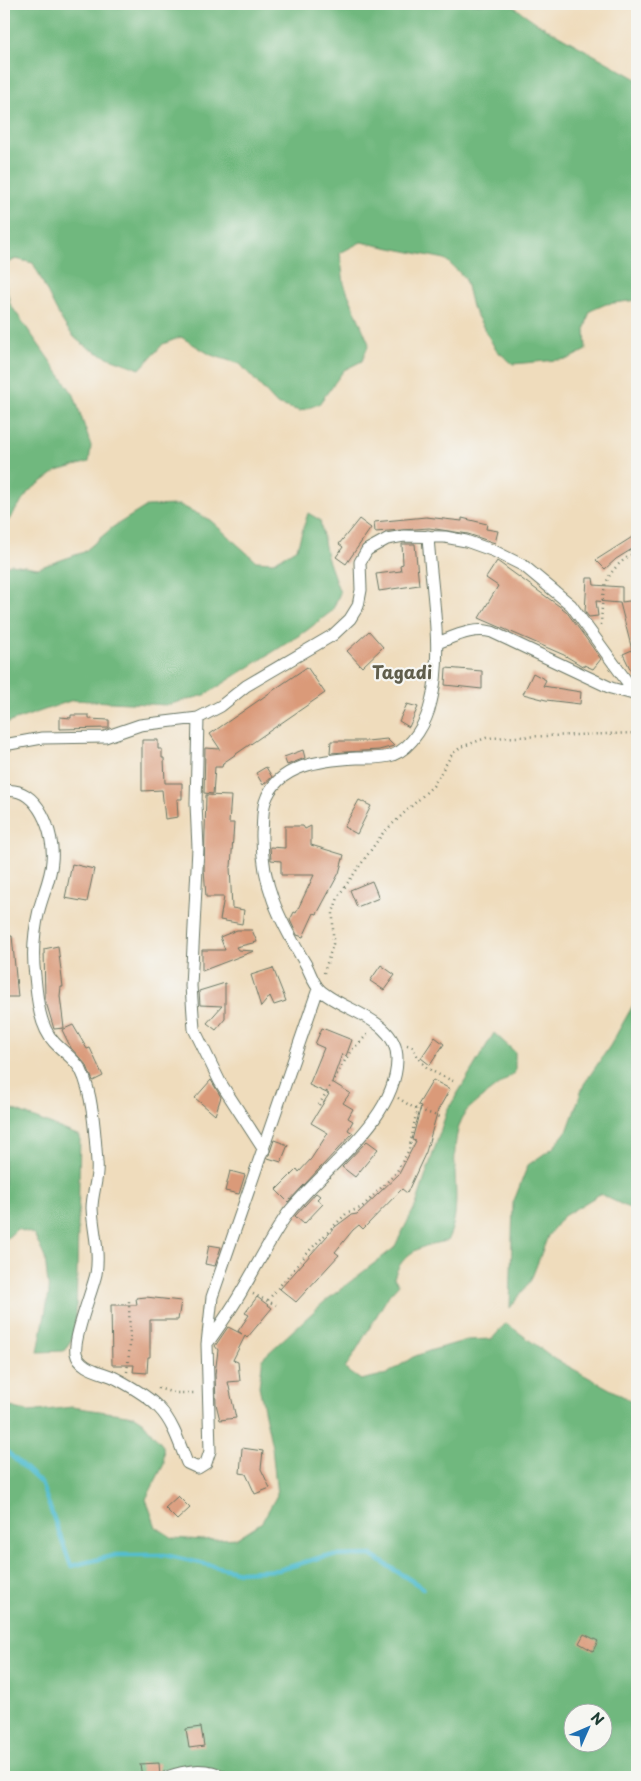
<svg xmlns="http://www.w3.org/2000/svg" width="641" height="1781" viewBox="0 0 641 1781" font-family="'Playpen Sans',sans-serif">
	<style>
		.forest { fill: #70b87e; stroke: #487a59; fill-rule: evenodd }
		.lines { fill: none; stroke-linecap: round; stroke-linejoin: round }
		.stream { stroke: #53bdd0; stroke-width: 4.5 }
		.building { fill: #da9a79 }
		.minor-casing { stroke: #687564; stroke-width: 13 }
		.path { stroke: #687564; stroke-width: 2.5; stroke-dasharray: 1 4; stroke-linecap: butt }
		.minor { stroke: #fff; stroke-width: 11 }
		.labels { text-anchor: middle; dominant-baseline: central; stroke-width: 4.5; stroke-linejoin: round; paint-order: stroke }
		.neighbourhood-label { font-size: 18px; font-weight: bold; fill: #605e4c; stroke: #f6f6f2 }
	</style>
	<rect width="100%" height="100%" fill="#f6f6f2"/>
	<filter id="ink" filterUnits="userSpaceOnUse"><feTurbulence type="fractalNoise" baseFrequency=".02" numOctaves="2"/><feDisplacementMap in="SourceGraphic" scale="10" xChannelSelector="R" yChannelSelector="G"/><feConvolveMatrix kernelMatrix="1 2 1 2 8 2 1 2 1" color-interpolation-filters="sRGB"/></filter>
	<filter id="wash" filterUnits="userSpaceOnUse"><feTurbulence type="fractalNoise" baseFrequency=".0096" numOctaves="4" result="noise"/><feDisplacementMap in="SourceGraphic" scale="20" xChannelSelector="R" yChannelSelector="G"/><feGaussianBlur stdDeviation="1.12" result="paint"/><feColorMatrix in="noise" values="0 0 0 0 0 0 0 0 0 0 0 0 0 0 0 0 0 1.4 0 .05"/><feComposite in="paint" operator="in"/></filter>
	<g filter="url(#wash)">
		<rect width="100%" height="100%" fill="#efdcbc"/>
		<path class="forest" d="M4 4H510L537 23 637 79V300L606 304 590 311 585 328 586 350 568 359 513 364 496 350 472 307 465 278 445 259 361 242 340 253 344 284 369 344 362 361 344 370 319 404 300 411 277 404 240 364 211 355 181 337 163 344 140 369C119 361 90 353 74 337 57 318 45 285 33 263L16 259 4 265Z
			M4 277 10 304 74 395 91 446 89 462 57 471 29 491 4 527Z
			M180 505 210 520 256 561 274 562 297 548 308 513 320 520 327 557 340 593 332 611 306 631 205 695 167 705 73 700 4 724V567L11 564 38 568 84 552 113 527 147 506Z
			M637 998V1212L600 1194 562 1217 548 1236 531 1280 510 1308 513 1203 528 1165 554 1147 568 1129 584 1084 610 1046Z
			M494 1033 515 1052V1072C505 1081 469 1106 465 1113 442 1153 468 1201 447 1241 422 1245 402 1252 394 1278L399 1284 389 1295 345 1369 361 1380 387 1374 413 1357 429 1351 467 1340 492 1339 506 1323 555 1359 637 1404V1777H4V1405L29 1412 72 1407 134 1416 143 1422 163 1446 164 1464 146 1499 156 1527 173 1538 202 1540 237 1538 262 1522 277 1495 272 1447 259 1386 263 1358 324 1302 394 1248 416 1205 447 1111ZM574 1714H604V1744H574Z
			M4 1106 80 1136 76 1315 73 1337 64 1351 38 1352 49 1293 45 1258 34 1234 17 1229 4 1241Z"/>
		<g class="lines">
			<path class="stream" d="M4 1449 41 1483 71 1566 116 1555H165L240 1572 279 1570 325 1556 371 1555 423 1588"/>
		</g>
		<g id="blocks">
			<path class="building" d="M426 517 462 521V518L487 524 486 529 498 531 495 543 468 534 429 528 375 532 374 522Z
				M359 519 371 528 346 564 336 557 343 547 339 544Z
				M637 534V546L616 559 605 569 596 560Z
				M402 544H415L419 585 379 591 376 574 401 571 400 565 403 564Z
				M497 561 566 611 601 659 593 669 584 665V667L564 655 479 618 498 586 486 578Z
				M587 578H593L594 585 622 587V602L636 600 637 683 623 654 632 650 620 603 596 601 598 616 589 617 585 612Z
				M369 631 383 647 362 667 347 651Z
				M307 667 325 693 223 763 222 767H215L213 794 204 793 205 748 220 749 210 734Z
				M446 668 482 671V689L445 685Z
				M533 673 546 680 543 686 581 692 580 704 546 700 523 694Z
				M407 704 418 707 409 727 399 721Z
				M71 715H89V719L109 720V728L60 729V717L71 718Z
				M387 739 394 746 379 750 330 753 331 741H367Z
				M142 740H158V749H162V758H164L165 783H182V799H177L178 817 165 819 162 790 142 791Z
				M303 750 305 758 287 765 284 757Z
				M266 767 272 777 263 785 256 773Z
				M206 795 231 796 229 823H234L231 867H230L232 908 244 910 242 924 220 920 224 897H206L204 869Z
				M359 800 371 806 357 834 344 827Z
				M285 826H303L305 829 311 826V845L344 855 339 873 317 914 314 913 303 937 297 935 290 920 294 912 296 913 314 875H281V861L271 860 270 847 285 848Z
				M72 864 94 869 87 902 65 898Z
				M372 881 379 898 357 907 350 890Z
				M237 930H252L257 942 236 947 238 950 254 951 202 971V950H225L220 937Z
				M4 936H12L18 997H4Z
				M58 946 63 987H61L60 996 64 1028 54 1029 45 999 44 949Z
				M381 965 395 975 384 990 370 981Z
				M273 968 286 1001 274 1005 270 996 261 1007 251 975Z
				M225 983V1019L216 1030 207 1023 222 1006 200 1005 199 991Z
				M73 1025 87 1049 90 1048 103 1076 93 1081 87 1066 71 1048 62 1030Z
				M322 1028 352 1040 346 1056 342 1054 332 1082 350 1093 343 1103 353 1109 348 1118 353 1121 348 1130 353 1133 288 1202 276 1190 297 1169 299 1172 311 1159 328 1133 311 1123 329 1094 309 1085 324 1048 315 1044Z
				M435 1037 444 1044 430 1065 421 1058Z
				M211 1080 221 1097 215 1115 195 1098Z
				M433 1080 450 1089 438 1110 426 1152 407 1193 402 1189 363 1229 359 1225 353 1230 335 1252 339 1255 296 1302 280 1289 335 1227 351 1215 357 1214 399 1174 416 1141 412 1140 421 1106 418 1105Z
				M274 1140 288 1145 281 1162 268 1158Z
				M367 1141 378 1149 355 1177 342 1167Z
				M230 1171 245 1175 239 1194 225 1191Z
				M316 1193 320 1196 317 1199 323 1204 304 1224 295 1216Z
				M209 1245 221 1247 215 1266 205 1264Z
				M146 1297 181 1301 178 1320H150V1357H148L147 1373 133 1372 134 1365H112L111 1305H137L136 1298Z
				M257 1297 272 1308 247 1338 245 1336 233 1360 238 1362 240 1381 228 1382 236 1418 220 1420 216 1404 215 1374 218 1350 215 1346 228 1327 242 1334 238 1331 249 1315 245 1313Z
				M242 1448 263 1451 261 1469 270 1488 255 1494 246 1474 240 1473Z
				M178 1496 190 1508 177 1520 165 1508Z
				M584 1634 598 1641 593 1651 579 1643Z
				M201 1727 204 1746 189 1748 186 1729Z
				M159 1763 160 1777H142L140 1764Z"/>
		</g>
	</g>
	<g filter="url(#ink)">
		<use href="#blocks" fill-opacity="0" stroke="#687564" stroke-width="1"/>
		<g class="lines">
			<defs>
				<path id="minor" d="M437 643C456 636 473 627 492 632L611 688 637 695
					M198 718 196 804 198 848 191 986 194 1029 220 1082 264 1150
					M4 745 42 738 105 737 140 725 198 718 221 706 246 686 333 635 350 619 358 606 361 590 360 562 367 550 387 539 404 536 445 537 466 541 494 551 524 566 571 605 636 694
					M4 791C38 785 55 834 52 861 51 878 43 894 39 910 34 931 32 954 35 976 37 997 39 1026 54 1042 63 1052 74 1058 81 1070 93 1094 95 1135 97 1162 99 1177 92 1193 92 1208 93 1231 100 1251 96 1274 92 1292 73 1338 76 1353 79 1370 105 1372 117 1379 130 1386 149 1397 159 1408 173 1422 180 1445 187 1463L198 1468 206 1463 210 1451 207 1344 212 1297 318 989
					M209 1341C221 1324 233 1307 243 1289 258 1264 271 1237 288 1213 322 1169 396 1121 397 1060 398 1019 344 1012 320 990 313 984 310 971 305 963 279 919 261 885 262 833 263 823 262 811 265 802 277 764 323 760 357 758 368 758 382 759 393 755 413 747 427 721 431 702 444 652 431 588 428 536
					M167 1777C185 1770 207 1767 224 1777"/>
			</defs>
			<use href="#minor" class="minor-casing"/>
			<path class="path" d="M601 625C603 587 602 572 637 551
				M324 973 333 944V912L339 895 383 833 433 786 452 754 461 747 486 738 637 733
				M407 1045 413 1047C422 1069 433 1072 453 1081
				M398 1098 414 1108 440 1117
				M319 1105 350 1052 370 1032
				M253 1294 276 1305
				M268 1300 310 1250 348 1212 361 1208 396 1173 409 1150 417 1109
				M127 1372 130 1345 129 1301
				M158 1388 174 1393H196"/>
			<use href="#minor" class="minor"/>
		</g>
	</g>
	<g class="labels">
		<g class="neighbourhood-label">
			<text x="402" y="671">Tagadi</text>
		</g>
	</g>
	<rect width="641" height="1781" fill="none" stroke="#f6f6f2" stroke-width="20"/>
	<g transform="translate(588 1728) rotate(45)"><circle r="24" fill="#f6f6f2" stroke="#a0aca6"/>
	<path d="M0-4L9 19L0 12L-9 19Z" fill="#1f6fb2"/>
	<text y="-8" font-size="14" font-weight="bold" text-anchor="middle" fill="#1f3d34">N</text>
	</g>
</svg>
